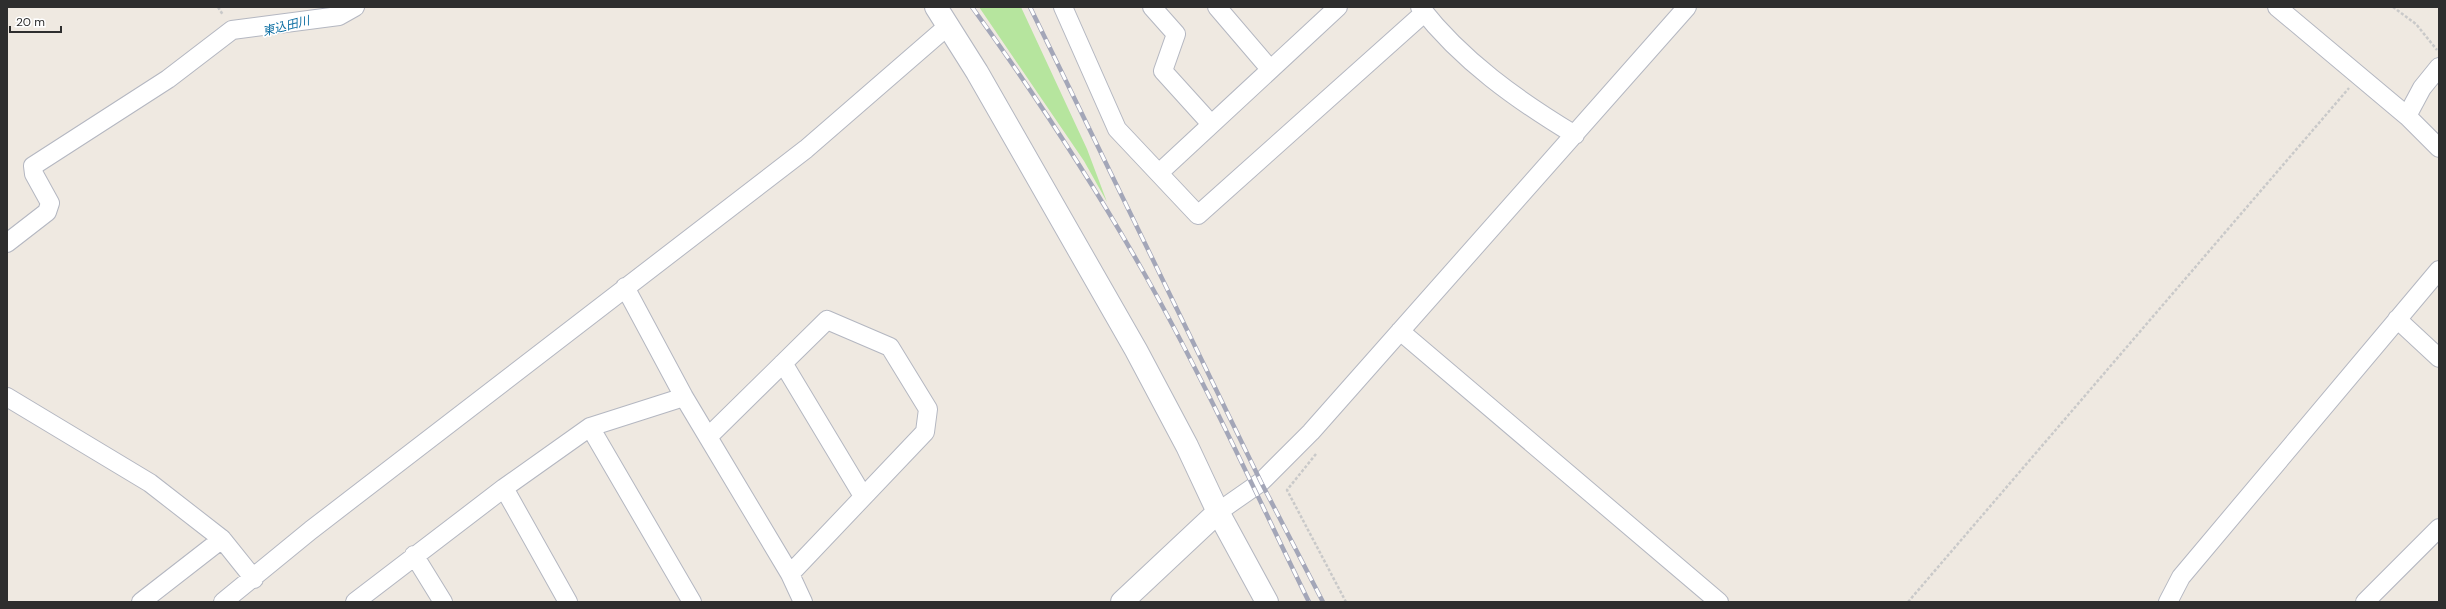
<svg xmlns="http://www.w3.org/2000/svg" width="2446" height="609" viewBox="0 0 2446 609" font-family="'DM Sans','Noto Sans JP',sans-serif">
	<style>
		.green { fill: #b6e59e }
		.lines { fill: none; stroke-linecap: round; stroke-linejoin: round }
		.minor-casing { stroke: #b4b7c1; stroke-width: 20 }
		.tertiary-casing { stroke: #b4b7c1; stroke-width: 24 }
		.path { stroke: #c9c9c9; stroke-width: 2.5; stroke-dasharray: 3 2; stroke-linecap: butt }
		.minor { stroke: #fff; stroke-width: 18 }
		.tertiary { stroke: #fff; stroke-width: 22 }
		.rail-casing { stroke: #a3a6b8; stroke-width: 4.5 }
		.rail { stroke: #fff; stroke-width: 3; stroke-dasharray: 9; stroke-linecap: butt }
		.labels { text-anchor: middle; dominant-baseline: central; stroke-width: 3; stroke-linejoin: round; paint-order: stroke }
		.water-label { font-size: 12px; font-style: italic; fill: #0d6fa3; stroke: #fff }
	</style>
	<rect width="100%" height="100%" fill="#efe9e1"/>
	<path class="green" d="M979 7H1021L1087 149 1107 202 1084 161Z"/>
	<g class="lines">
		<defs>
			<path id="minor" d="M1063 7 1117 129 1198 215 1424 13
				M1152 7 1176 34 1163 71 1211 124
				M1217 7 1270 69
				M1420 7C1462 61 1517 100 1575 135
				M2277 7 2407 116 2422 88 2439 67
				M2407 116 2439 148
				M1159 173 1338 7
				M7 243 47 212 50 203 34 174 33 166 168 79 232 30 339 16 355 7
				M625 287 684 397 790 574 803 602
				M2397 319 2439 358
				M1400 331 1719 602
				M783 363 863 496
				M7 397 150 483 222 539 254 579
				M590 427 692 602
				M708 437 827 320 890 347 928 409 925 432 790 574
				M504 488 568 602
				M1218 512 1261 482 1311 432 1687 7
				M414 555 443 602
				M141 602 222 539
				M223 602 311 530 806 149 949 25
				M355 602 504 488 590 427 684 397
				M2168 602 2181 577 2439 270
				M2365 602 2439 528"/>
			<path id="tertiary" d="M936 7 977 72 1136 350 1187 446 1218 512 1267 602
				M1122 602 1218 512"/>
		</defs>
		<use href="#minor" class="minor-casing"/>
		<use href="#tertiary" class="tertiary-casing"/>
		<path class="path" d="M218 7 223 15
			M2393 7 2416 24 2437 50
			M1316 454 1287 490 1346 602
			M1908 602 2349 88"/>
		<use href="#minor" class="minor"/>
		<use href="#tertiary" class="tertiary"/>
		<defs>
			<path id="rail" d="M972 7C1034 93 1092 181 1144 273 1204 379 1255 492 1309 602
				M1030 7 1261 482 1323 602"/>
		</defs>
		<use href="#rail" class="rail-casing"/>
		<use href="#rail" class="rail"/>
	</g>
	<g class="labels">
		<g class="water-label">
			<text transform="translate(286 26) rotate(-14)">東込田川</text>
		</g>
	</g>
	<rect width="2446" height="609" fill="none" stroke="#2e2e2e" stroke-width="16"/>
	<path d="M10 26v6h51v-6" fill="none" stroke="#2e2e2e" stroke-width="2"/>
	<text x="16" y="26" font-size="12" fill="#2e2e2e" stroke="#ffffff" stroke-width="3" paint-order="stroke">20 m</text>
</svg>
